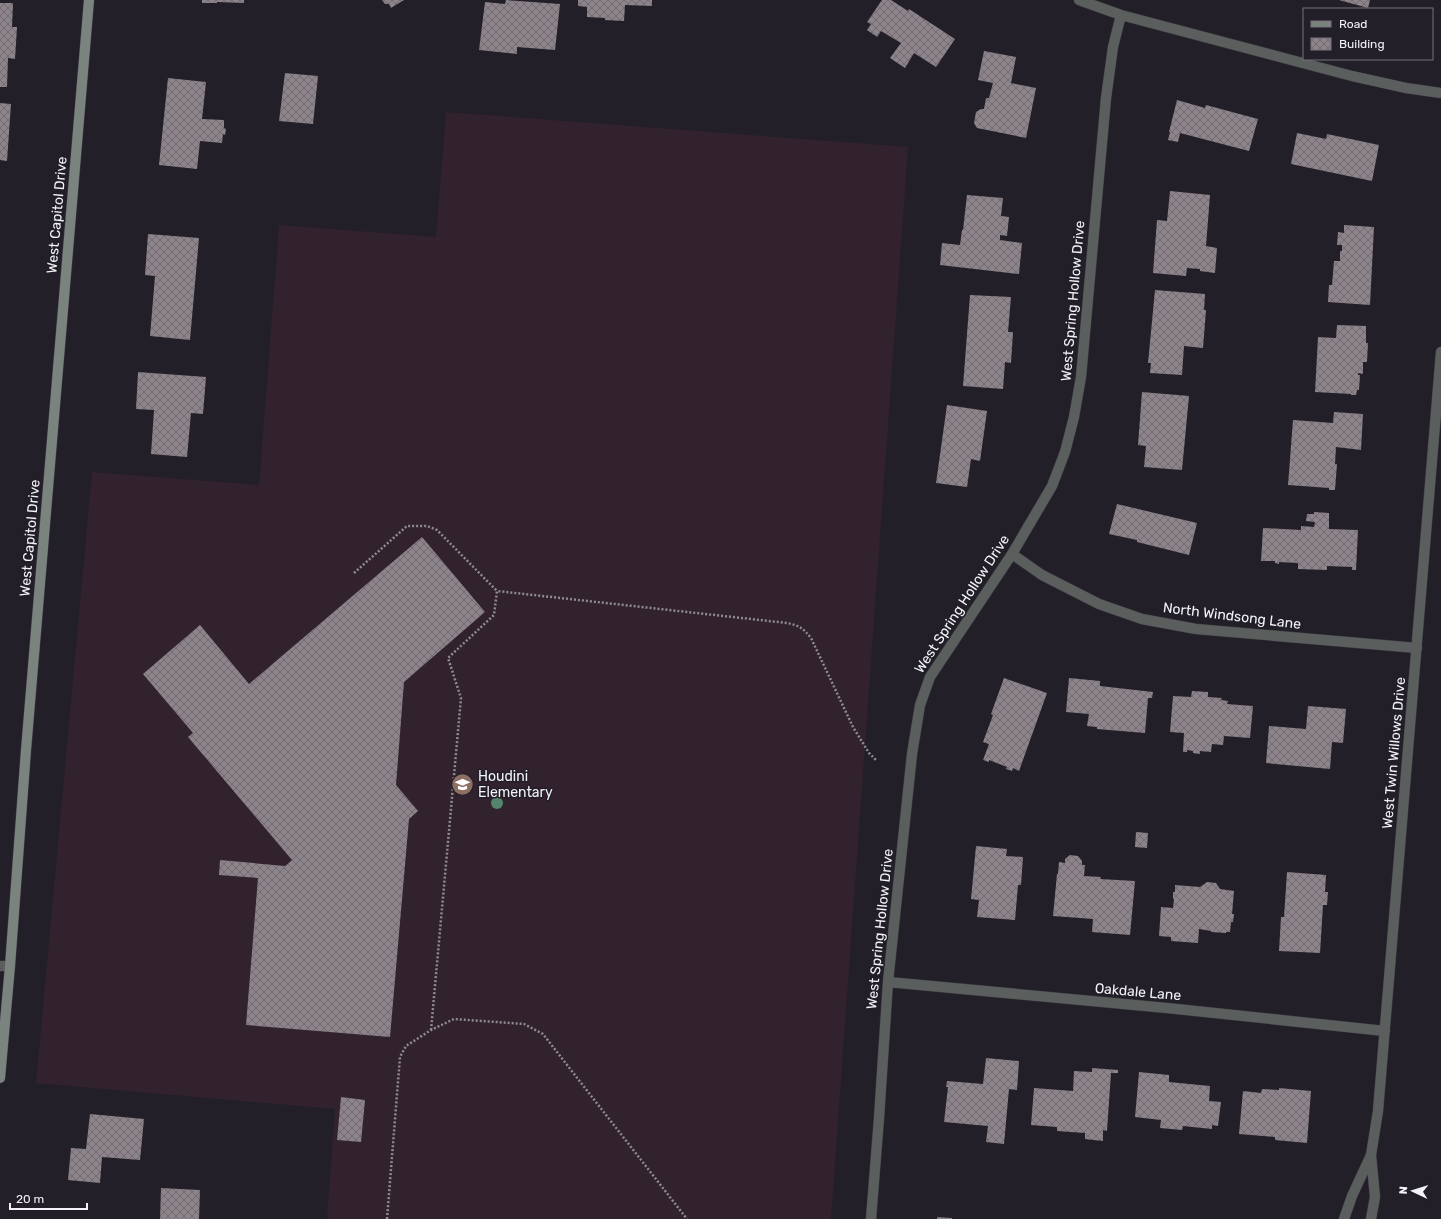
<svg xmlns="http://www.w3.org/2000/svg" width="1441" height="1219" viewBox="0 0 1441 1219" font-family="Rubik,sans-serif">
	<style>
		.education { fill: #32222d }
		.building { fill: url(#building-cross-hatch) }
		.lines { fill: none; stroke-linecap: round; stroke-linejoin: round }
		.street-casing { stroke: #3f3d45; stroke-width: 11 }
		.secondary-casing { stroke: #3f3d45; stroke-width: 11 }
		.path { stroke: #8e8c93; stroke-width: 2.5; stroke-dasharray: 2 2; stroke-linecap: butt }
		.street { stroke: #5a5f5d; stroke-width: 10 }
		.secondary { stroke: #7b837f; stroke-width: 10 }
		.tree { fill: #52856b }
		.labels { text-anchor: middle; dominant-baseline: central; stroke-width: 3; stroke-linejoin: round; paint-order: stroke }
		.street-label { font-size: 14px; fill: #f3f2f8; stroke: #221f28 }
		.poi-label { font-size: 14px; fill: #f3f2f8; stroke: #221f28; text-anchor: start }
	</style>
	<defs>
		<pattern id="building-cross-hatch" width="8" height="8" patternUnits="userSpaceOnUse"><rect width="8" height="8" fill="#8d838a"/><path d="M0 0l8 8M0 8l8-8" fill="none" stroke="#726c70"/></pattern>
	</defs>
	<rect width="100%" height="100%" fill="#221f28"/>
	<path class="education" d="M446 112 908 147 831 1219H327L335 1109 36 1083 92 472 259 485 279 225 436 237Z"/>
	<path class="building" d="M202 0H244V3L217 2V3H202Z
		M382 0H404L391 8 389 4H385Z
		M506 0 560 4 555 50 517 47V54L479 50 485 2 505 4Z
		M578 0H652V6L625 5 624 21 605 20V18L587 17V7L578 6Z
		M882 0H891L908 11 909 9 955 39 936 67 914 53 905 68 890 58 901 43 881 31 877 37 867 30 871 24 867 22Z
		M1339 0H1370L1368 8Z
		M0 3H13L12 27H17L15 59 8 58 7 87H0Z
		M984 51 1016 57 1011 83 1036 88 1026 138 977 128 974 123 976 112 981 109H984L986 98H989L993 83 978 80Z
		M285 73 318 76 313 124 279 121Z
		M168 78 206 82 202 119 224 120V128L226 129 225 135 223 134 222 143 200 141 197 169 159 165Z
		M1177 100 1205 108 1206 105 1258 119 1249 151 1180 133 1178 142 1168 140 1170 132H1169Z
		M0 103 11 104 7 161 0 160Z
		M1297 133 1326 139 1327 134 1379 145 1372 181 1291 164Z
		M1170 191 1210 195 1206 246 1217 248 1215 273 1200 271V269L1187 268 1186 276 1153 273 1157 220 1167 221Z
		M967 195 1003 198 1001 216 1009 217 1007 236 1000 235V240L1022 243 1019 274 940 265 942 243 960 245 962 230H963Z
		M1344 225 1374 227 1370 305 1328 302 1329 285H1332L1334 261H1340V251H1342V245H1337L1338 232 1344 233Z
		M148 234 199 238 190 340 150 336 155 276 145 275Z
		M1155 290 1205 294 1204 310H1206L1203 348 1184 346 1182 375 1150 373 1151 363H1148Z
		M970 295 1011 297 1008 332H1013L1011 363 1005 362 1003 389 963 386Z
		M1337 325 1366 326V343H1368L1367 362H1363V374L1358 373V375H1360L1359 390H1357L1356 395H1351V394L1315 392 1318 337 1336 338Z
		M138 372 206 377 203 414 191 413 187 457 151 454 154 410 136 409Z
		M1142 392 1189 396 1182 470 1144 467 1146 446 1138 445Z
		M947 405 987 411 980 461 971 459 967 487 936 483Z
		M1334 412 1363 414 1361 450 1336 447 1335 464H1337L1335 490H1329V488L1288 485 1293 420 1333 423Z
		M1117 504 1197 523 1189 555 1137 542V540L1109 534Z
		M1314 512 1329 513V529L1358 530 1356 570H1352V567L1327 566V570L1298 569V563L1279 562V564L1275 563V561H1261L1263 528 1301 530V526L1314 527 1315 522 1306 521 1307 514H1314Z
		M422 537 485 612 404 682 396 785 418 811 409 819 390 1037 246 1025 258 878 219 875 220 860 285 866 292 860 188 737 193 733 143 674 200 625 249 684Z
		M1004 678 1047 693 1019 771 1013 768 1012 771 1006 769 1007 767 989 760V762L983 760 989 744 983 742 993 715 991 714Z
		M1069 678 1100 681V686L1153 692 1152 698H1148L1145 733 1097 729V727L1087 726 1089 714 1066 712Z
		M1192 691 1208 692V697L1222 698 1221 700 1228 701 1227 704 1253 706 1250 738 1224 736 1223 745 1212 744 1211 752 1200 751V754L1193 753V751L1187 750V752H1183L1184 733 1170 732 1173 696 1191 697Z
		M1308 706 1346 709 1343 743 1332 742 1330 769 1266 763 1269 726 1306 729Z
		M1136 832 1148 833 1147 848 1135 847Z
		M976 846 1007 849 1006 856 1023 857 1021 885H1018L1015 920 977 917 979 900 971 899Z
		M1070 855 1078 856 1082 861V865H1085L1084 876 1101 877 1100 879 1135 881 1130 935 1092 932 1093 919 1053 916 1057 874H1058L1059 862 1065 863V859Z
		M1287 872 1326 875 1325 892H1328L1327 905H1323L1320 953 1279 951 1281 917H1284Z
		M1207 882 1216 883 1220 889 1234 891 1232 914H1234L1233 922H1231L1230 932H1226V933L1211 932V931L1199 929 1198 943 1171 941V937L1159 936 1161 907 1173 908 1174 899H1173V892H1175V885L1200 887Z
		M986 1058 1019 1061 1017 1090 1009 1089 1004 1144 986 1142 988 1126 944 1122 948 1087H946L947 1081 983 1084Z
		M1092 1068 1118 1070V1073H1111L1107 1131 1103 1130V1141L1085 1139V1133L1057 1131V1127L1031 1125 1034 1088 1073 1091 1074 1071 1092 1072Z
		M1139 1072 1169 1075V1082L1210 1086 1209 1101 1221 1102 1218 1126 1212 1125V1129L1183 1126 1182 1130 1160 1128 1161 1120 1135 1117Z
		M1279 1088 1311 1091 1307 1143 1275 1140V1137L1239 1134 1243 1091 1261 1093 1262 1089 1279 1090Z
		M341 1097 365 1100 361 1142 337 1140Z
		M90 1114 144 1119 140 1160 102 1157 100 1183 68 1180 71 1148 86 1149Z
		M161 1188 200 1190 199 1219H160Z
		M937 1217 952 1218V1219H937Z"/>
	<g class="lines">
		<defs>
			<path id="street" d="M1079 0 1121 15 1352 76 1406 88 1441 93
				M1012 554 1042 575 1099 604 1142 619 1196 629 1417 648
				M0 966H10
				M888 982 1167 1008 1385 1031
				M871 1219 879 1118 888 982 912 754 920 705 930 677 1012 554 1052 486 1065 452 1074 417 1081 377 1106 98 1113 47 1121 15
				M1344 1219 1352 1196 1371 1155
				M1371 1219 1375 1197 1371 1155 1378 1111 1441 352"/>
			<path id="secondary" d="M0 1078 10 966 26 750 89 0"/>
		</defs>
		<use href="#street" class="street-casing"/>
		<use href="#secondary" class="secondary-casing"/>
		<path class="path" d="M354 573 407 526H427L437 530 497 591
			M431 1030 461 698 448 658 494 615 497 591 787 623C800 626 803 628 811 638L853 727 869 753 876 760
			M387 1219 400 1057 406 1046 431 1030 454 1019 524 1024 543 1034 687 1219"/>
		<use href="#street" class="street"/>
		<use href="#secondary" class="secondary"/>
	</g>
	<circle class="tree" cx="497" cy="803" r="6"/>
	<defs>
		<symbol id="school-disc" viewBox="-11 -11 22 22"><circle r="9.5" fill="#8d6e63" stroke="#221f28"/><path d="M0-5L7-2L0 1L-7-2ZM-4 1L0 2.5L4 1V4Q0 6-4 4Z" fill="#fff"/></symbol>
	</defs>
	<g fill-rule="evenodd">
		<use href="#school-disc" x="450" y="772" width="25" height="25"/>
	</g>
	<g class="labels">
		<g class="street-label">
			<text transform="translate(57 215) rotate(-85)">West Capitol Drive</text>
			<text transform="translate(1073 301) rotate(-85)">West Spring Hollow Drive</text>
			<text transform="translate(30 538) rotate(-85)">West Capitol Drive</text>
			<text transform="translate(962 604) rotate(-57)">West Spring Hollow Drive</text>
			<text transform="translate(1232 616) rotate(7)">North Windsong Lane</text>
			<text transform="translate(1394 753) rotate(-85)">West Twin Willows Drive</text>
			<text transform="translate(880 929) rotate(-84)">West Spring Hollow Drive</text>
			<text transform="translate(1138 992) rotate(5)">Oakdale Lane</text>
		</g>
		<g class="poi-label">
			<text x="478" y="776">Houdini<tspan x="478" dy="16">Elementary</tspan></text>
		</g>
	</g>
	<rect x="1303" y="8" width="130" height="52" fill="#221f28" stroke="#76737b"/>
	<rect x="1311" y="21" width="20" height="6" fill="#7b837f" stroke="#76737b"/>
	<text x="1339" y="28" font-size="12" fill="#f3f2f8">Road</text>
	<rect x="1311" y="38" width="20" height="12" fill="url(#building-cross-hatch)" stroke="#76737b"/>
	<text x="1339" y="48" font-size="12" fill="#f3f2f8">Building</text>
	<g transform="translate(1413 1191) rotate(274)" stroke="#221f28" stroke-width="3" paint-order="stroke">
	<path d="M0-3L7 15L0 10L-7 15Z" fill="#f3f2f8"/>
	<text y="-6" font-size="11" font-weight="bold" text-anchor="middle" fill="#f3f2f8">N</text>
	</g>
	<path d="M10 1203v6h77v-6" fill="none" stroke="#f3f2f8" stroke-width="2"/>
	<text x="16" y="1203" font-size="12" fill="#f3f2f8" stroke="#221f28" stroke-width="3" paint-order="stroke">20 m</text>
</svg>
